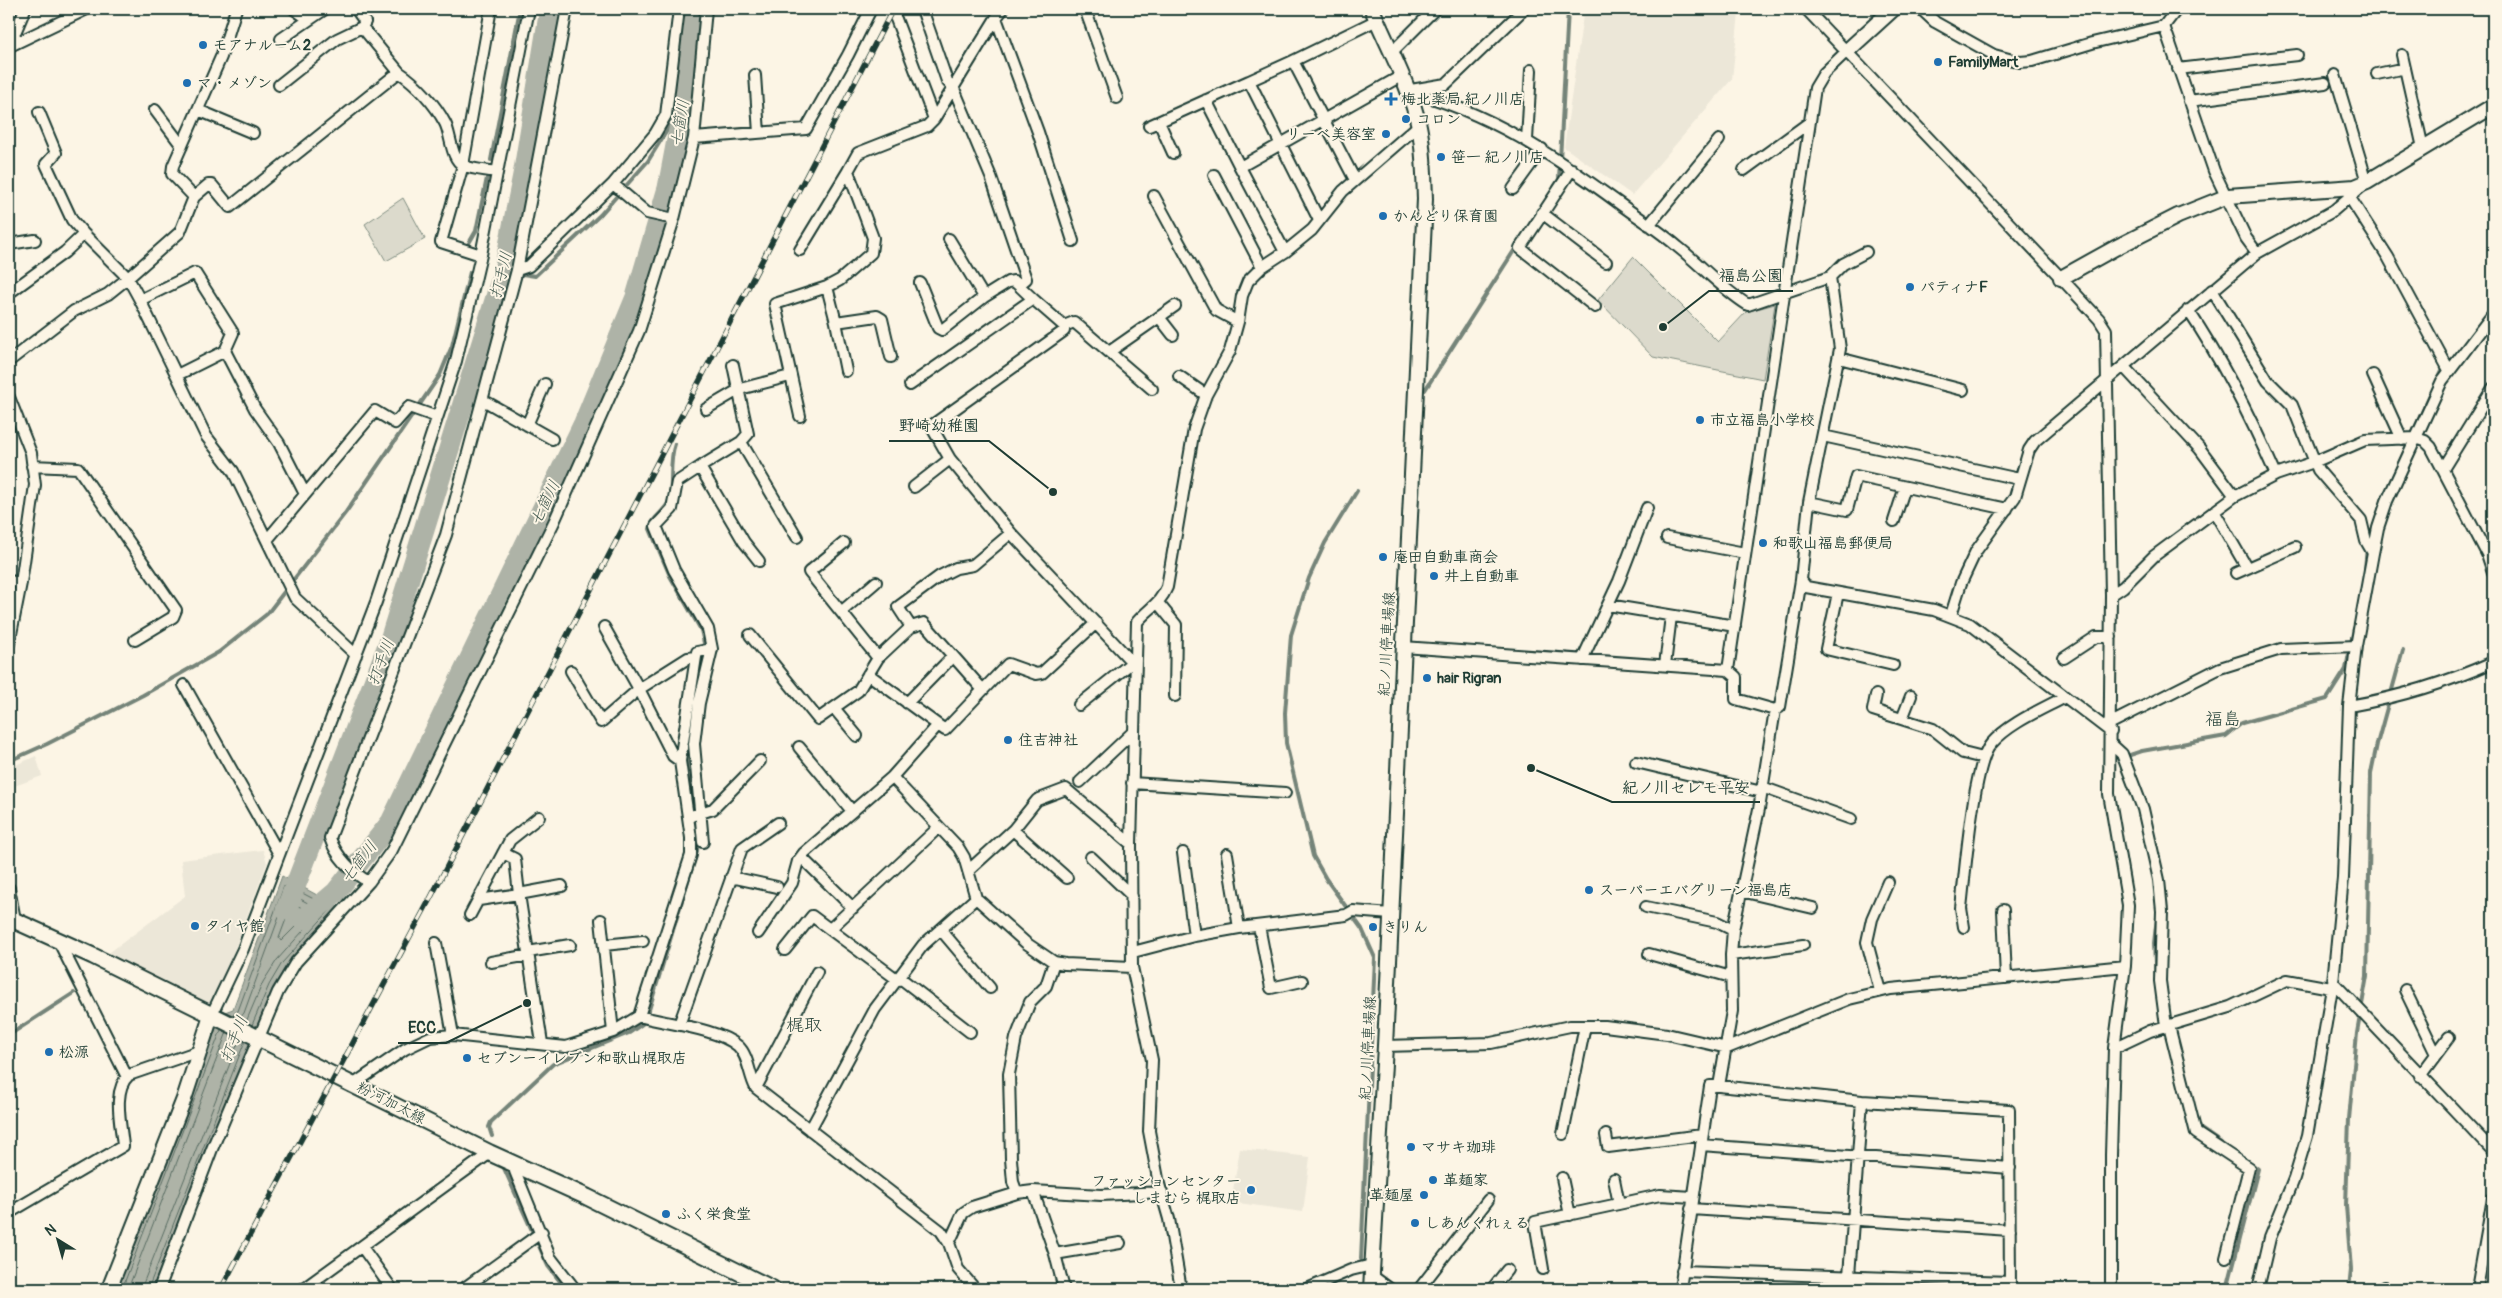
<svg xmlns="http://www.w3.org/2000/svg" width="2502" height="1298" viewBox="0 0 2502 1298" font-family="Pangolin,'Klee One',sans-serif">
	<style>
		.built { fill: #ece7d8 }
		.green { fill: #dcdacc; stroke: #7e8c80 }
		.water { fill: #aeb3a7; stroke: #758479 }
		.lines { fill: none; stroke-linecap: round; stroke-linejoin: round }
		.shore { stroke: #586c62; stroke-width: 1 }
		.stream { stroke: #758479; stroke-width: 4 }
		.river { stroke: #aeb3a7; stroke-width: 21 }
		.street-casing { stroke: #1f3d34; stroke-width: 14 }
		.secondary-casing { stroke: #1f3d34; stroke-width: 18 }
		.primary-casing { stroke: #1f3d34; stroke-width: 19 }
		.street { stroke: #fcf5e5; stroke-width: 10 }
		.secondary { stroke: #fcf5e5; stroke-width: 14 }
		.primary { stroke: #fcf5e5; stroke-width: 15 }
		.rail-casing { stroke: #1f3d34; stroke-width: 5.5 }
		.rail { stroke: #fcf5e5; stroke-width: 4; stroke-dasharray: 11; stroke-linecap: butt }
		.poi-dot { fill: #1f6fb2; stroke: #fcf5e5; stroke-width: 2 }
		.labels { text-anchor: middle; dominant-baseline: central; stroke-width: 4; stroke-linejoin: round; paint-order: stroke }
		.poi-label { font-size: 15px; font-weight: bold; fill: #1f3d34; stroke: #fcf5e5; text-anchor: start }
		.street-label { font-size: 15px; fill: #1f3d34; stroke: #fcf5e5 }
		.water-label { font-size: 16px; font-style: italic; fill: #435a51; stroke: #fcf5e5 }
		.quarter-label { font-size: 18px; fill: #1f3d34; stroke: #fcf5e5 }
		.leader { fill: none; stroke: #1f3d34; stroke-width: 2 }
		.callout-dot { fill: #1f3d34; stroke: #fcf5e5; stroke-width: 2 }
		.callout-label { font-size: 16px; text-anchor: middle; font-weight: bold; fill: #1f3d34; stroke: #fcf5e5; stroke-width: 4; stroke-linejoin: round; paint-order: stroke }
	</style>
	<rect width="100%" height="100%" fill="#fcf5e5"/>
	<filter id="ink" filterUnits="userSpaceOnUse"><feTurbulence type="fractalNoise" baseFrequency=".02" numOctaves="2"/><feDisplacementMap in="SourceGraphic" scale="10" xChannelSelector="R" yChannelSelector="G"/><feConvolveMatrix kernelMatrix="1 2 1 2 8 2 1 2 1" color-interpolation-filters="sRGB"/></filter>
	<g filter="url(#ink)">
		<path class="built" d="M1584 9H1735L1739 13 1732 79 1632 195 1564 147Z
			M36 756 42 776 9 788V768Z
			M263 850 267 863 213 1007 106 955 185 896 181 860Z
			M1240 1149 1310 1157 1303 1212 1231 1202Z"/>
		<path class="green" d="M403 198 425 239 386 261 365 224Z
			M1633 257 1718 342 1746 312 1775 304 1763 379 1653 357 1598 300Z"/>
		<path class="water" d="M282 876 339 907 286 966 273 987 152 1289H116L222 1013 233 1009Z"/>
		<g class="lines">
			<path class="shore" d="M295 904 307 911 308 914 281 941 279 938 291 906Z
				M232 1015 238 1011 284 886 287 885 329 907 330 910 282 963 269 985 252 1025
				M239 1019 244 1013 287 895 291 894 319 909 320 912 277 960 263 982 246 1022
				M122 1289 221 1030
				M128 1289 227 1032
				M141 1289 240 1038
				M148 1289 245 1041"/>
			<path class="stream" d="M491 160 520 9
				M1554 187 1559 179 1568 9
				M469 243 476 231 487 178
				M504 271 535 276 600 215 648 161 684 103
				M2437 381 2443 368
				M1425 390 1517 246
				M675 444C668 462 674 489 668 503 663 513 652 517 650 529L670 576 701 630 704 643 696 691
				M2388 488 2430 394
				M1357 491 1325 543 1309 578 1291 635 1285 713 1286 743 1313 856 1326 879 1362 929 1375 958 1361 1259
				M2369 540 2375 523
				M2365 569 2367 547
				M687 755 693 810
				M2124 757 2142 751 2226 736 2242 723 2327 699 2346 669 2354 628
				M9 761 47 744 143 695 219 652 267 614 346 512 440 375 452 346 470 272
				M2156 982 2154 943 2157 917
				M9 1035 74 993
				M2198 1127 2221 1143
				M492 1136 489 1127 491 1122 553 1064 629 1033 642 1024 648 1013 697 851 698 838
				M503 1166 548 1266 566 1289
				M2227 1289 2258 1169 2251 1164
				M2349 1289 2351 1270 2346 1205 2349 1119 2357 1033 2367 976 2371 773 2377 744 2403 650"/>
			<path class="river" d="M286 910 390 640 504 271 524 170 550 9
				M304 919 336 892 391 822 584 423 636 297 668 188 684 103 692 9"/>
			<defs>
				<path id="street" d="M294 9 308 19
					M356 9 365 22 362 27 399 72
					M922 9 947 81 954 89 991 177 1026 279 1020 284
					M1085 9 1117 98
					M1806 9 2061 278 2099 319 2106 330 2111 595 2109 794 2128 905 2125 966 2114 1048 2111 1155V1289
					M1921 9 1935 22 1994 55 2020 62 2032 61 2092 43 2164 26 2177 9
					M996 18 1003 9
					M2164 26 2214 171 2246 238 2257 253
					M281 39 325 9
					M10 46 87 9
					M9 47 25 9
					M1391 53 1435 9
					M2402 55 2423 148
					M1293 61 1249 81 1319 220
					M2178 69 2297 55
					M2377 74 2405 68
					M755 75 759 133
					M279 85 337 39 362 27
					M1411 90 1446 84 1524 9
					M1407 91C1487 111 1555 156 1620 204 1639 218 1660 231 1678 247 1702 266 1722 289 1748 305L1830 277 1843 264 1866 252
					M1206 100 1240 167
					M2189 101 2325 83
					M155 110 182 146
					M198 110 253 133
					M934 119 996 18 1038 132 1073 241
					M1159 122 1173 153
					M1149 126 1249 81
					M694 138 806 129 848 55 871 9
					M1527 140 1531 70
					M1572 169 1520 248 1595 307
					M1744 170 1810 122
					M1214 175 1262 267
					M1355 180 1293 61 1377 20
					M613 184 647 213 674 219
					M1513 189 1542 149
					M1154 196 1216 310 1238 322
					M194 197 208 185H212L230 207 399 72C417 84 435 104 445 123 451 134 451 160 463 165 472 170 487 170 497 172
					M2350 198 2388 257 2449 370
					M1542 213 1606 262
					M1649 225 1719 140
					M84 234 128 278 140 300 195 273 233 333 225 351
					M949 239 984 297 1008 282 1014 281 1033 299
					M9 244 35 240
					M800 250 848 171
					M1285 252 1240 167 1401 76
					M481 255 441 242 463 165 490 14
					M517 270 529 266 613 184 655 134 666 115 679 9
					M1830 277 1840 349 1809 502 1801 580 1806 587 1934 610 1970 624 2111 732
					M920 283 938 328 942 330 984 297
					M827 287 840 280 871 253 873 238 848 171 858 153 927 126 934 119 896 19 889 9
					M2212 290 2268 381 2292 405 2318 470 2361 520 2366 541 2373 553
					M9 293 65 252 84 234 72 220 46 164 56 153 39 112
					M140 300 206 436 233 471 295 598 356 655
					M2188 310C2223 362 2251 418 2276 475
					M1159 317 1173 335
					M1064 326 1074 322 1152 389
					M1109 352 1175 306
					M1839 358 1963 390
					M9 361 74 311 108 294 128 278 180 232 194 197 172 174 173 166 221 57 236 9
					M733 365 748 434 741 442
					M2124 367 2200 449 2235 496
					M846 371 836 322 877 316 882 319 891 357
					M177 375 225 351 255 409 279 443 305 494
					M2373 375 2402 439
					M1179 376 1206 395
					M910 385 1033 299 1064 326V331L931 426 950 459
					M9 397 31 453 35 485 21 583 9 644
					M483 400 552 439
					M706 409 740 389 790 376
					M800 416 775 304 827 287 836 322
					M527 425 545 384
					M1823 436 2019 479
					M32 466 78 468 176 610 173 617 135 640
					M2443 469 2493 388
					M914 487 950 459 1011 533 1130 660H1135
					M1809 502 1847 510 1856 476 2007 509
					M2214 511 2247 568
					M1894 521 1905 487
					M1667 538 1745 553
					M267 540 375 411 395 423 409 407 437 417
					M844 543 809 572 878 658
					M759 561 744 542 700 467 741 442 797 537
					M2236 573 2295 547
					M9 581 21 583
					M1838 593 1826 649 1893 665
					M2111 595 2123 587 2154 556 2235 496 2276 475 2314 462 2365 440 2416 438 2425 441 2431 447 2487 554 2493 572
					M1158 603 1176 625 1175 696
					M1608 605 1735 626
					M841 612 876 582
					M1951 615 1961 583 1976 551 2015 497 2029 450 2035 441 2257 253 2333 211 2367 182 2335 75
					M604 627 639 689 688 658 696 657 680 761 691 838V855L639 1016
					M911 627 924 623 983 690 1008 664 1036 674 1042 673 1096 623
					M750 635 818 719 858 691 878 658 911 627 898 607 940 576 956 568 973 565 1011 533
					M1403 647 1728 670 1736 677V699L1775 710 1759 809 1733 930 1731 955 1732 1011 1719 1086
					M696 657 697 652 712 649 708 629 674 570 656 526 672 509 677 482 700 467
					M2064 658 2096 637H2111
					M1582 660 1619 581 1647 508
					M1665 665 1671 616
					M1728 670 1815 88 1824 73 1847 51
					M571 671 601 722 639 689 673 756 680 761
					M184 685 279 854
					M1876 695 1873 710 1933 729 1963 753 1983 758
					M907 703 953 656
					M1079 705 1135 660
					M2349 706 2356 646 2373 553 2378 528 2387 501 2442 381 2493 314
					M834 708 857 736
					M1775 710 1780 707 1801 580
					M1902 719 1911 696
					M2111 723 2220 668 2281 649 2356 646
					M938 725 945 730 983 690
					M2110 743 2122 754 2143 809 2159 880 2162 911 2160 981 2166 1026 2170 1030 2196 1133 2249 1168 2226 1258
					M799 747 852 811
					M1636 762 1762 792
					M892 777 958 847 964 857 976 898 1026 943 1054 962 1065 964 1132 967
					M1080 782 1133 732
					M1132 783 1285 793
					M1762 787 1851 819
					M694 815 713 809 760 761
					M1013 830 1067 878
					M703 842 694 744 699 703 712 649
					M503 853 515 859 519 894 562 886
					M1183 853 1194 936
					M1227 854 1239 928
					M801 857 853 908
					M1091 857 1132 896
					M968 871 1013 830 1037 800 1066 789 1131 844
					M731 877 777 887
					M369 882 392 850 554 522 639 331 674 219 694 138 706 9
					M9 888 15 920
					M1741 891 1813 908
					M479 900 519 894 542 1043
					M1646 907 1717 922 1733 930
					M2003 910 2006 978
					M470 915 510 840 539 817
					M601 920 613 1032
					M1259 926 1271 988 1302 981
					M1964 927 1961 908C1965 875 1973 764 1991 744 2009 723 2041 710 2065 697
					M830 929 938 828
					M941 930 990 988
					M758 933 792 883 798 861 804 853 892 777 938 725 868 674
					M58 940 127 1077
					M436 943 453 1035
					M604 945 643 941
					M785 950 812 916 898 980
					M528 952 570 945
					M1133 952 1194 936 1239 928 1346 915 1353 911 1391 914
					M1649 954 1731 977
					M1731 955 1803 945
					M491 962 529 955
					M899 977 970 1032
					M2333 982 2493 1151
					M2405 990 2436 1054
					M1880 991 1867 942 1872 919 1888 882
					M211 1016 243 949 376 602 456 361 481 255 529 9
					M679 1025 742 848 778 823
					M1385 1046 1491 1043 1570 1026H1605L1667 1034 1727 1048 1849 999 1891 989 2125 966
					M2114 1048 2150 1031 2230 1007 2287 980 2331 988
					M2420 1076 2449 1037
					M354 1084 405 1049 430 1037 453 1035 566 1047 613 1032 639 1016C666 1024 717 1028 738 1046 749 1056 749 1076 756 1088L941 1231 949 1243 958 1269 975 1289
					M756 1088 817 972
					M810 1130 875 1009 923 945 976 898
					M1563 1134 1585 1026
					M1606 1135 1608 1147 1702 1135
					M1701 1145 2010 1168
					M516 1165 515 1171 550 1257 575 1289
					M1562 1178 1570 1215
					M1614 1179 1619 1204
					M1033 1191 1055 1254 1064 1289
					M1017 1193 1013 1182 1011 1159 1009 1074 1016 1038 1030 1002 1046 986 1054 962
					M1691 1209 2010 1230
					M9 1213 123 1146C121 1124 112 1090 129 1075L199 1051
					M949 1243 963 1213 972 1207 1017 1193 1033 1191 1101 1195 1162 1192
					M362 1247 392 1289
					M1055 1254 1120 1243
					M1543 1269 1535 1222 1660 1195 1693 1197
					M1682 1271 2010 1282
					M1371 1275 1390 1289
					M159 1289 212 1149 278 992 296 962 369 882C352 873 336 856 330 838L446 535 517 270 567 9
					M303 1289 490 1153
					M463 1289 542 1232
					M1181 1289 1169 1219 1159 1184 1149 1131 1152 1060 1132 967 1131 844 1137 622C1149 608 1160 604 1167 587L1194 429 1206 395 1230 351 1238 322 1242 296 1248 281 1262 267 1285 252 1312 230 1343 191 1419 125
					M1307 1289 1351 1270 1372 1265
					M1419 1289 1488 1200
					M1492 1289 1507 1270
					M1680 1289 1710 1086H1719L1862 1101 2009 1110 2010 1289
					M1848 1289 1862 1101
					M2258 1289 2270 1238 2294 1179 2307 1136 2333 982 2343 878 2349 706C2400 697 2446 683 2493 662
					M2384 1289V1287
					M2477 1289 2493 1198"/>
				<path id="secondary" d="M1847 51 1893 9
					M2061 278 2115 248 2178 216 2228 196 2355 187 2367 182 2493 106
					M109 1289 184 1099 211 1016
					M1371 1289 1385 1046 1425 199C1424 174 1424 150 1419 126 1410 86 1388 47 1372 9"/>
				<path id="primary" d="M9 918 93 956 490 1153 587 1197 773 1289"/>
			</defs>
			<use href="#street" class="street-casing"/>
			<use href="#secondary" class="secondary-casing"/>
			<use href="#primary" class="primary-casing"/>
			<use href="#street" class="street"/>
			<use href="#secondary" class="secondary"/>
			<use href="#primary" class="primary"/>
			<defs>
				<path id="rail" d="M221 1289 430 899 893 9"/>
			</defs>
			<use href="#rail" class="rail-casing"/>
			<use href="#rail" class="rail"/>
		</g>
	</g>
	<g class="poi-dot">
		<circle cx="203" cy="45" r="5"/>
		<circle cx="1938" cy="62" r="5"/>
		<circle cx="187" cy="83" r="5"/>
		<path d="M1388.5 91.5h5v5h5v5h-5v5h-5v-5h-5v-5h5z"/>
		<circle cx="1406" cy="119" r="5"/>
		<circle cx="1386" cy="134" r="5"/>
		<circle cx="1441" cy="157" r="5"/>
		<circle cx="1383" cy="216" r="5"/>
		<circle cx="1910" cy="287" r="5"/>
		<circle cx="1700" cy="420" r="5"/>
		<circle cx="1763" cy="543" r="5"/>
		<circle cx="1383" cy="557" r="5"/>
		<circle cx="1434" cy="576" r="5"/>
		<circle cx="1427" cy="678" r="5"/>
		<circle cx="1008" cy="740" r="5"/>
		<circle cx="1589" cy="890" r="5"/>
		<circle cx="195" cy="926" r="5"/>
		<circle cx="1373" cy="927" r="5"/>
		<circle cx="49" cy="1052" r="5"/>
		<circle cx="467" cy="1058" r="5"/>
		<circle cx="1411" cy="1147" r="5"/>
		<circle cx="1433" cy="1180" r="5"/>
		<circle cx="1251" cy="1190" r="5"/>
		<circle cx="1424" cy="1195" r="5"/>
		<circle cx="666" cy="1214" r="5"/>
		<circle cx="1415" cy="1223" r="5"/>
	</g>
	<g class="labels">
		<g class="poi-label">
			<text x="213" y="45">モアナルーム2</text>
			<text x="1948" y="62">FamilyMart</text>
			<text x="197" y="83">マ・メゾン</text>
			<text x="1401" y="99">梅北薬局 紀ノ川店</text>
			<text x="1416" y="119">コロン</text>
			<text x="1376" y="134" text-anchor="end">リーベ美容室</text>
			<text x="1451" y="157">笹一 紀ノ川店</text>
			<text x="1393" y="216">かんどり保育園</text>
			<text x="1920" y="287">パティナF</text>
			<text x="1710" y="420">市立福島小学校</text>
			<text x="1773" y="543">和歌山福島郵便局</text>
			<text x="1393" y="557">庵田自動車商会</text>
			<text x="1444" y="576">井上自動車</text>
			<text x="1437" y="678">hair Rigran</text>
			<text x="1018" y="740">住吉神社</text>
			<text x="1599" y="890">スーパーエバグリーン福島店</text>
			<text x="205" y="926">タイヤ館</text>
			<text x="1383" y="927">きりん</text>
			<text x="59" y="1052">松源</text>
			<text x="477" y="1058">セブンーイレブン和歌山梶取店</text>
			<text x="1421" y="1147">マサキ珈琲</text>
			<text x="1443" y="1180">革麺家</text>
			<text x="1241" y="1181" text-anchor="end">ファッションセンター<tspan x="1241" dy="17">しまむら 梶取店</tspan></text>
			<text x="1414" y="1195" text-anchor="end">革麺屋</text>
			<text x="676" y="1214">ふく栄食堂</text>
			<text x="1425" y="1223">しあんくれぇる</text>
		</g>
		<g class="street-label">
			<text transform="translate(1387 644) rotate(-87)">紀ノ川停車場線</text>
			<text transform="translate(1368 1048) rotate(-87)">紀ノ川停車場線</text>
			<text transform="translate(391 1103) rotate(27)">粉河加太線</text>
		</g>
		<g class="water-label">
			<text transform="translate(680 123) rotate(-80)">七箇川</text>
			<text transform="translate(501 275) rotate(-76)">打手川</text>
			<text transform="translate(545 503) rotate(-64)">七箇川</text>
			<text transform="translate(381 662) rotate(-69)">打手川</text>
			<text transform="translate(359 862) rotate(-52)">七箇川</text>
			<text transform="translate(234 1039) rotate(-68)">打手川</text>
		</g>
		<g class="quarter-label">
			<text x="2223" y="719">福島</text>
			<text x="804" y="1025">梶取</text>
		</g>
	</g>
	<path class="leader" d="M1663 327L1709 291H1793M1053 492L989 441H889M1531 768L1612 802H1760M527 1003L446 1043H398"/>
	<g class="callout-dot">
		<circle cx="1663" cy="327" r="5"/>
		<circle cx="1053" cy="492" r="5"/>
		<circle cx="1531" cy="768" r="5"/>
		<circle cx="527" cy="1003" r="5"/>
	</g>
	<g class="callout-label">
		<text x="1751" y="281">福島公園</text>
		<text x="939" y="431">野崎幼稚園</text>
		<text x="1686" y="793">紀ノ川セレモ平安</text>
		<text x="422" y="1033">ECC</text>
	</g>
	<rect width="2502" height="1298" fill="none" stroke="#fcf5e5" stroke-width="30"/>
	<rect x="15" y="15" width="2472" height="1268" fill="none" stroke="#1f3d34" stroke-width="2" filter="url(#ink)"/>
	<g transform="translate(58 1240) rotate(323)" stroke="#fcf5e5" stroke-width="4" paint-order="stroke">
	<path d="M0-4L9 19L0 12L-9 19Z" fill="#1f3d34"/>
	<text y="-8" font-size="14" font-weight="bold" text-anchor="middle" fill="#1f3d34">N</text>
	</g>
</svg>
